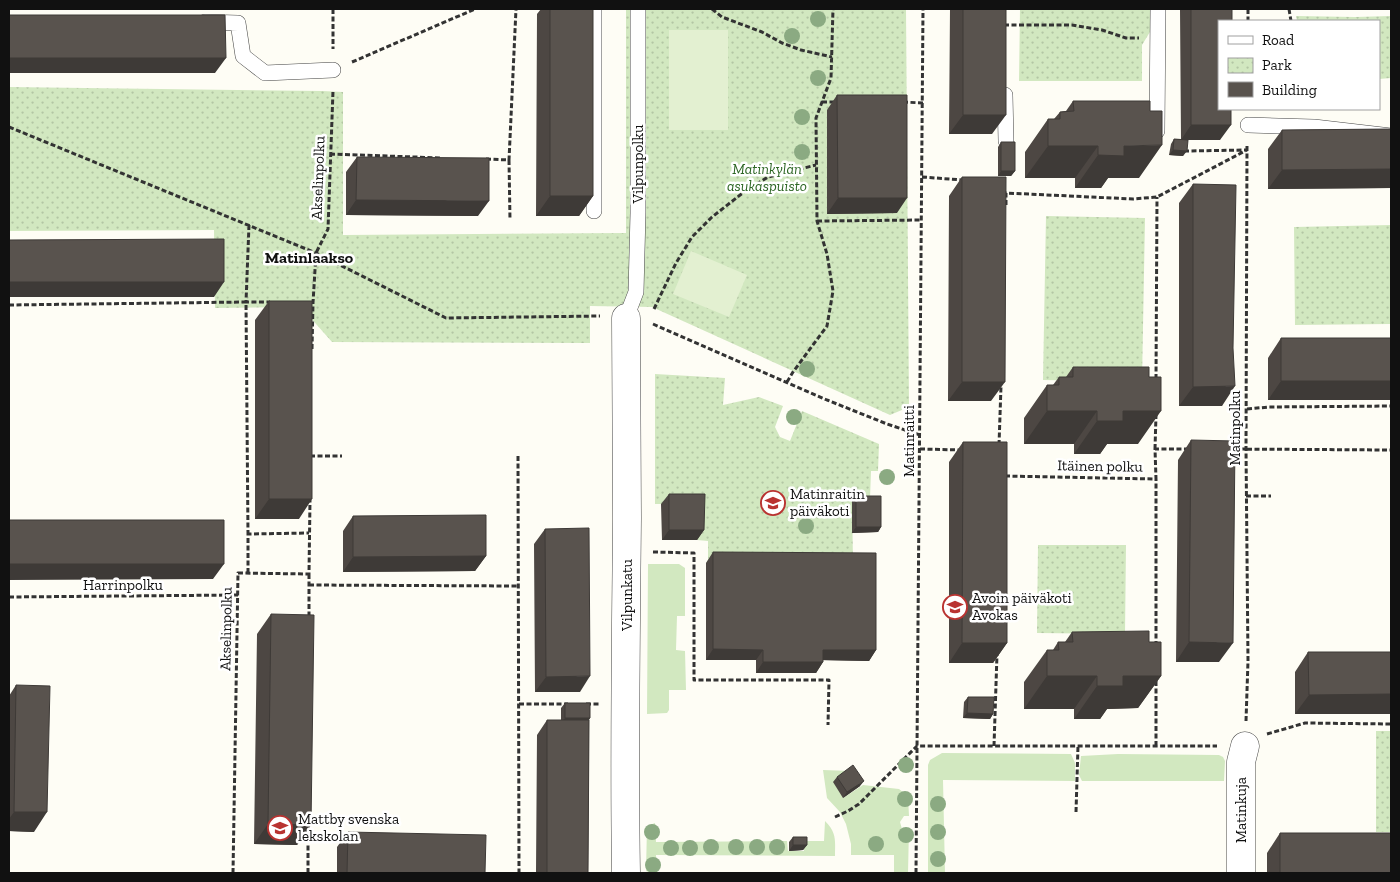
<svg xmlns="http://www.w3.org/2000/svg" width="1400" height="882" viewBox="0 0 1400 882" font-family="'Zilla Slab',serif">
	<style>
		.grass { fill: #d2e8c0 }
		.park { fill: url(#park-dots) }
		.pitch { fill: #e3f0d1 }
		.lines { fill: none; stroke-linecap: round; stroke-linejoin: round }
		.lane-casing { stroke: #444; stroke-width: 16 }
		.street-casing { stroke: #444; stroke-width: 29 }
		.path { stroke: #333; stroke-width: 3; stroke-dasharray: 5 2.5; stroke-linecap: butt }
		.lane { stroke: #fff; stroke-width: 15 }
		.street { stroke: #fff; stroke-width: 28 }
		.tree { fill: #8baa82 }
		.wall { fill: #4d4743 }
		.shaded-wall { fill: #3e3a37 }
		.building { fill: #59534e; stroke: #3e3a37 }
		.labels { text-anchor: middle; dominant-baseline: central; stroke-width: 5; stroke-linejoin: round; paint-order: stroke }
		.street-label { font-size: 15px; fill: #111; stroke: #fff }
		.park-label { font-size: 15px; font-style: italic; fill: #2d6624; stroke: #fff }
		.poi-label { font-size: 15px; fill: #111; stroke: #fff; text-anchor: start }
		.neighbourhood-label { font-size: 16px; font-weight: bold; fill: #111; stroke: #fff }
	</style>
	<defs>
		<pattern id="park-dots" width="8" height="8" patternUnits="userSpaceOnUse" patternTransform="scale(1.25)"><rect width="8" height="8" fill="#d2e8c0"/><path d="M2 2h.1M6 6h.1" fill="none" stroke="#b3c6a4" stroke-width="1.8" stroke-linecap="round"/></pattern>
	</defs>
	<rect width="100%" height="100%" fill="#fefdf5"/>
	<path class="grass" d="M648 564H679L685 568V616H677L676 650 685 651 686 690H669V710L667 713 647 714Z
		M942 753 1071 754 1075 763V781L943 780 945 873H928V765L930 760Z
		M1118 754 1219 755 1223 757 1225 761 1224 781H1082L1079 775 1081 756Z
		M823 770 850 771 843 798 863 785 899 789 908 796 909 816H904L900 822 902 829H909L908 873H894V855H851V844L846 824 840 812 827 798Z
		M825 821C837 833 835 840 835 856L656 855 657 873H651L646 871 647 826 655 823 656 842 787 841 788 851H804V841H824Z"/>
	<path class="park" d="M626 9H906L909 407 890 415 652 307 590 306V343L332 342 301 307 215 308 214 230 9 231V87L322 91 343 92V235L626 233Z
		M1020 9H1153V27L1142 45V81H1019Z
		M1296 16 1355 17 1391 16V78L1379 79V21H1297Z
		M1046 216 1145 218 1142 382 1043 380Z
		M1391 225V324L1295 325 1294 227Z
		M655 374 725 378 723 405 759 397 783 406 775 427 780 437 790 441 802 411 879 444 878 471H871L870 498 852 499 853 563H706L708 560V541L697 540 661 504H655Z
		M1038 545H1126L1125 634 1037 633Z
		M1376 731H1391V832H1376Z"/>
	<path class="pitch" d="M669 30H728V130H669Z
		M691 251 747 275 729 317 673 294Z"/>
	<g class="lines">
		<defs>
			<path id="lane" d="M594 9V211
				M205 22 238 23 243 56 265 73 333 70
				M1005 95 1006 141
				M1248 125 1314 127 1391 136
				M1157 131 1158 9
				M626 318 636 292 638 213V9"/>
			<path id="street" d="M626 873C624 755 626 636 627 518 627 451 626 384 626 318
				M1241 873V762L1245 746"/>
		</defs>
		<use href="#lane" class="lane-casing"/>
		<use href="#street" class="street-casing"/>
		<path class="path" d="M333 9V49
			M712 9 722 17 762 32 782 43 801 50 832 57
			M1248 9V21
			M1289 9 1291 21
			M1004 25H1072L1102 30 1126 38H1139
			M352 62 475 9
			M822 102H837
			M903 102 923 103
			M9 127 316 253 446 318 600 316
			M1184 151 1246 150
			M330 154 442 158
			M486 159 509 160 516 9
			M509 160 510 220
			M922 177 963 180
			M1002 191 1006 193 1133 199 1157 197 1247 150
			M1006 205V193
			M817 221 922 220
			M249 225 246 302H270
			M9 305 246 302 248 534
			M654 309 676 263 692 237 712 217 744 192 768 177 816 165
			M653 324 827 400 887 424 920 435
			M312 349 313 303 316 253 328 229 333 91
			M1156 379 1157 197
			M787 382 793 372 827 326 833 291 827 254 817 221 816 118 831 78 833 9
			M1247 409 1269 407 1391 406
			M999 445 1001 386
			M920 449 961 450
			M1155 449 1156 415
			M1232 449 1391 450
			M310 456H342
			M518 456 519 873
			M1005 476 1156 479 1155 449H1188
			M1246 496H1271
			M653 552 694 553V680H829L828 725
			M248 573V534L309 533
			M309 574V618
			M309 585 518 586
			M9 597 238 595
			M1156 646V479
			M519 704H568
			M586 704H600
			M1246 721 1248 661 1246 449 1247 144
			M1267 734 1305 723 1391 724
			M994 746 997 654
			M1156 746V679
			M1076 812 1078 746
			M835 817 848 811 859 804 917 746H1217
			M233 873 238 573 309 574 310 500
			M308 873V826
			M916 873 923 9"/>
		<use href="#lane" class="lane"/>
		<use href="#street" class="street"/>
	</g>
	<g class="tree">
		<circle cx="818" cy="19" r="8"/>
		<circle cx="792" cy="36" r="8"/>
		<circle cx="818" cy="78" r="8"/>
		<circle cx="802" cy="117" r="8"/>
		<circle cx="802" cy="152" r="8"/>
		<circle cx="807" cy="369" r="8"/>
		<circle cx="794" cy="417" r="8"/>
		<circle cx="887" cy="477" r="8"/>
		<circle cx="806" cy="526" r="8"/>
		<circle cx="906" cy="765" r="8"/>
		<circle cx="905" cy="799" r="8"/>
		<circle cx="938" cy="804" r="8"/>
		<circle cx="652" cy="832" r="8"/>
		<circle cx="938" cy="832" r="8"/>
		<circle cx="906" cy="835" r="8"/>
		<circle cx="876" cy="844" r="8"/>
		<circle cx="711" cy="847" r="8"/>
		<circle cx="736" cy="847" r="8"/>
		<circle cx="757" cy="847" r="8"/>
		<circle cx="777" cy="847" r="8"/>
		<circle cx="671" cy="848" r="8"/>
		<circle cx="690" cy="848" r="8"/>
		<circle cx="938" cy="859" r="8"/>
		<circle cx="653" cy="865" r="8"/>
	</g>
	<path class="wall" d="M541 9H593V196L579 216H536L537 14Z
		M950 9H1006L992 134H949Z
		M1180 9H1232L1220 140H1188L1183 156 1169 155 1171 144 1174 139H1181Z
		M837 95 897 213 827 214V110Z
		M1073 101 1139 178H1108L1101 188H1075V178H1025V152L1048 119H1054L1060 112 1066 111Z
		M1391 129V188L1268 189V149L1282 130Z
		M1001 142 1015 171 1011 176H998V147Z
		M357 157 478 216 346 215V172Z
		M962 177 991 401H948L949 196Z
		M1193 184 1233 348 1222 406H1179V203Z
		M269 301 299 519H255V320Z
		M1281 338H1391V400H1268V358Z
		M1073 367 1138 444H1107L1100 454H1074V444H1024V418L1047 385H1053L1059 377H1066Z
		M1191 440 1219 662H1176L1178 460Z
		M963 442 1007 643 993 663H949V462Z
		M669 494 704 530 697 540H662L661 504Z
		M856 496 881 527 878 532 852 533V501Z
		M353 516 486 556 475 571 343 572V531Z
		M545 529 580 692H535L534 544Z
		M713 552 876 650 869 661 823 660V662L816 673H756V660H706V563Z
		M271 614 311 825 297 845 254 844 257 634Z
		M1072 632 1149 642 1161 676 1138 708 1107 709 1100 719H1074V709H1024V682L1047 650H1053L1058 642H1065Z
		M1308 652H1391V714H1295V672Z
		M16 685 34 832 9 831V696Z
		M968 697 993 714 990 719 963 718 964 702Z
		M565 703 590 718 589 720 588 873H536L537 735 547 720H561V708Z
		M837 777 860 786 843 798 833 782Z
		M348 832 485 873H337V847Z
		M1280 833 1391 873H1267V853Z
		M793 837 807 845 803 850 789 851V842Z"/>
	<path class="shaded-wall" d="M9 58H226L215 73H9Z
		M963 115H1006L992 134H949Z
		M1191 125H1231L1220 140H1181Z
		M1162 145 1139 178H1108L1101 188H1075L1098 155 1124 146Z
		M1048 146H1098L1075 178H1025Z
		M1173 150 1187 151 1183 156 1169 155Z
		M1391 169V188L1268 189 1282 170Z
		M1001 171H1015L1011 176H998Z
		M550 196H593L579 216H536Z
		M838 198H907L897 213 827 214Z
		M356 200 489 201 478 216 346 215Z
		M9 282H224L214 297H9Z
		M1281 381H1391V400H1268Z
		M962 382H1005L991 401H948Z
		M1235 386 1222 406H1179L1193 387Z
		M1047 411H1097L1074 444H1024Z
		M1123 411H1161L1138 444H1107L1100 454H1074L1097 421Z
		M269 499H312L299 519H255Z
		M856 527H881L878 532 852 533Z
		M669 530H704L697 540H662Z
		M486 556 475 571 343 572 353 557Z
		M9 564H224L213 579 9 580Z
		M1189 642 1233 643 1219 662H1176Z
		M962 643H1007L993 663H949Z
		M713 649 763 650 756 660H706Z
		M823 650H876L869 661 816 660Z
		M763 662H823L816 673H756Z
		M590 676 580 692H535L546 677Z
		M1047 676H1097L1074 709H1024Z
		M1123 676H1161L1138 708 1107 709 1100 719H1074L1097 686Z
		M1391 694V714H1295L1309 695Z
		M967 713 993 714 990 719 963 718Z
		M565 718H590L586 723H561Z
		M864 781 860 786 843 798 847 792Z
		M14 812H47L34 832 9 831V819Z
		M268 824 311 825 297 845 254 844Z
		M793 845H807L803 850 789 851Z"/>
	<path class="building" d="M550 9H593V196H550Z
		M963 9H1006V115H963Z
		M1191 9H1232V21H1219V109H1231V125H1191Z
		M9 15H225L226 58H9Z
		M837 95H907V198H838Z
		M1073 101H1150V111H1162V145L1124 146V156L1098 155V146H1048V119H1060V112L1074 111Z
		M1391 129V169L1282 170V130Z
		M1174 139 1188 140 1187 151 1173 150Z
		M1001 142H1015V171H1001Z
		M357 157 489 158V201L356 200Z
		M962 177H1006L1005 382H962Z
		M1193 184 1236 185 1233 348 1235 386 1193 387Z
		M224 239V282H9V240Z
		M269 301H312V499H269Z
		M1281 338H1391V381H1281Z
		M1073 367H1149V377H1161V411H1123V421H1097V411H1047V385H1059V377H1073Z
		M1191 440 1235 441 1233 643 1189 642Z
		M963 442H1007V643H962Z
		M669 494H705L704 530H669Z
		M856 496H881V527H856Z
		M486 515V556L353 557V516Z
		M9 520H224V564H9Z
		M589 528 590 676 546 677 545 529Z
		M713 552 876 553V650H823V662H763V650L713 649Z
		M271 614 314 615 311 825 268 824Z
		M1149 631V642H1161V676H1123V686H1097V676H1047V650H1059L1058 642H1073L1072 632Z
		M1308 652H1391V694L1309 695Z
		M16 685 50 686 47 812H14Z
		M968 697H994L993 714 967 713Z
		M565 703H590V718H565Z
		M547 720H589L588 873H547Z
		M853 765 864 781 847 792 837 777Z
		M348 832 486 835 485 873H347Z
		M1280 833H1391V873H1280Z
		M793 837H807V845H793Z"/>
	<defs>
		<symbol id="school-ring" viewBox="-11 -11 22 22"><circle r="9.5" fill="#fff" stroke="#b93331" stroke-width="1.5"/><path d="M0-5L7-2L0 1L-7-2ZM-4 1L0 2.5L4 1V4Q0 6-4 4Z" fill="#b93331"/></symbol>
	</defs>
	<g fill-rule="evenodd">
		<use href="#school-ring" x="759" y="489" width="28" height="28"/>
		<use href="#school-ring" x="941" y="593" width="28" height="28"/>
		<use href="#school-ring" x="266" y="814" width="28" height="28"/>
	</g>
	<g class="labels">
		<g class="street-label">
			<text transform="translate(638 164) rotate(-90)">Vilpunpolku</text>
			<text transform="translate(318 178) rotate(-88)">Akselinpolku</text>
			<text transform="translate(1235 428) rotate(-90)">Matinpolku</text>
			<text transform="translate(909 441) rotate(-90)">Matinraitti</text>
			<text transform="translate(1100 466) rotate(1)">Itäinen polku</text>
			<text x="123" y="585">Harrinpolku</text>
			<text transform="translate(627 595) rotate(-90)">Vilpunkatu</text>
			<text transform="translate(226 629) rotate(-89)">Akselinpolku</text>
			<text transform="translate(1241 810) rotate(-90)">Matinkuja</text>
		</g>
		<g class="park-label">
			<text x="767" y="169">Matinkylän<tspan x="767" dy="17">asukaspuisto</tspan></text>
		</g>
		<g class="poi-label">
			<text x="790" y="494">Matinraitin<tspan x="790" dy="17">päiväkoti</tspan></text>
			<text x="972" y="598">Avoin päiväkoti<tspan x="972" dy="17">Avokas</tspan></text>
			<text x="298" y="819">Mattby svenska<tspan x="298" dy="17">lekskolan</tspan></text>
		</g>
		<g class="neighbourhood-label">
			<text x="309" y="257">Matinlaakso</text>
		</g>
	</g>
	<rect width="1400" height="882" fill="none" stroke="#111111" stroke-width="20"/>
	<rect x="1218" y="20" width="162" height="90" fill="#ffffff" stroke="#a0a0a0"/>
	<rect x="1228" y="36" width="25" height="8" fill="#ffffff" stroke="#a0a0a0"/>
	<text x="1262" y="45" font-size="15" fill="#111111">Road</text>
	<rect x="1228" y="58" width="25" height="15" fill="url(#park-dots)" stroke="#a0a0a0"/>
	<text x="1262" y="70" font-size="15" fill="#111111">Park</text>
	<rect x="1228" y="82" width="25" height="15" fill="#59534e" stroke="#a0a0a0"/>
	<text x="1262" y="95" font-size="15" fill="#111111">Building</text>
</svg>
